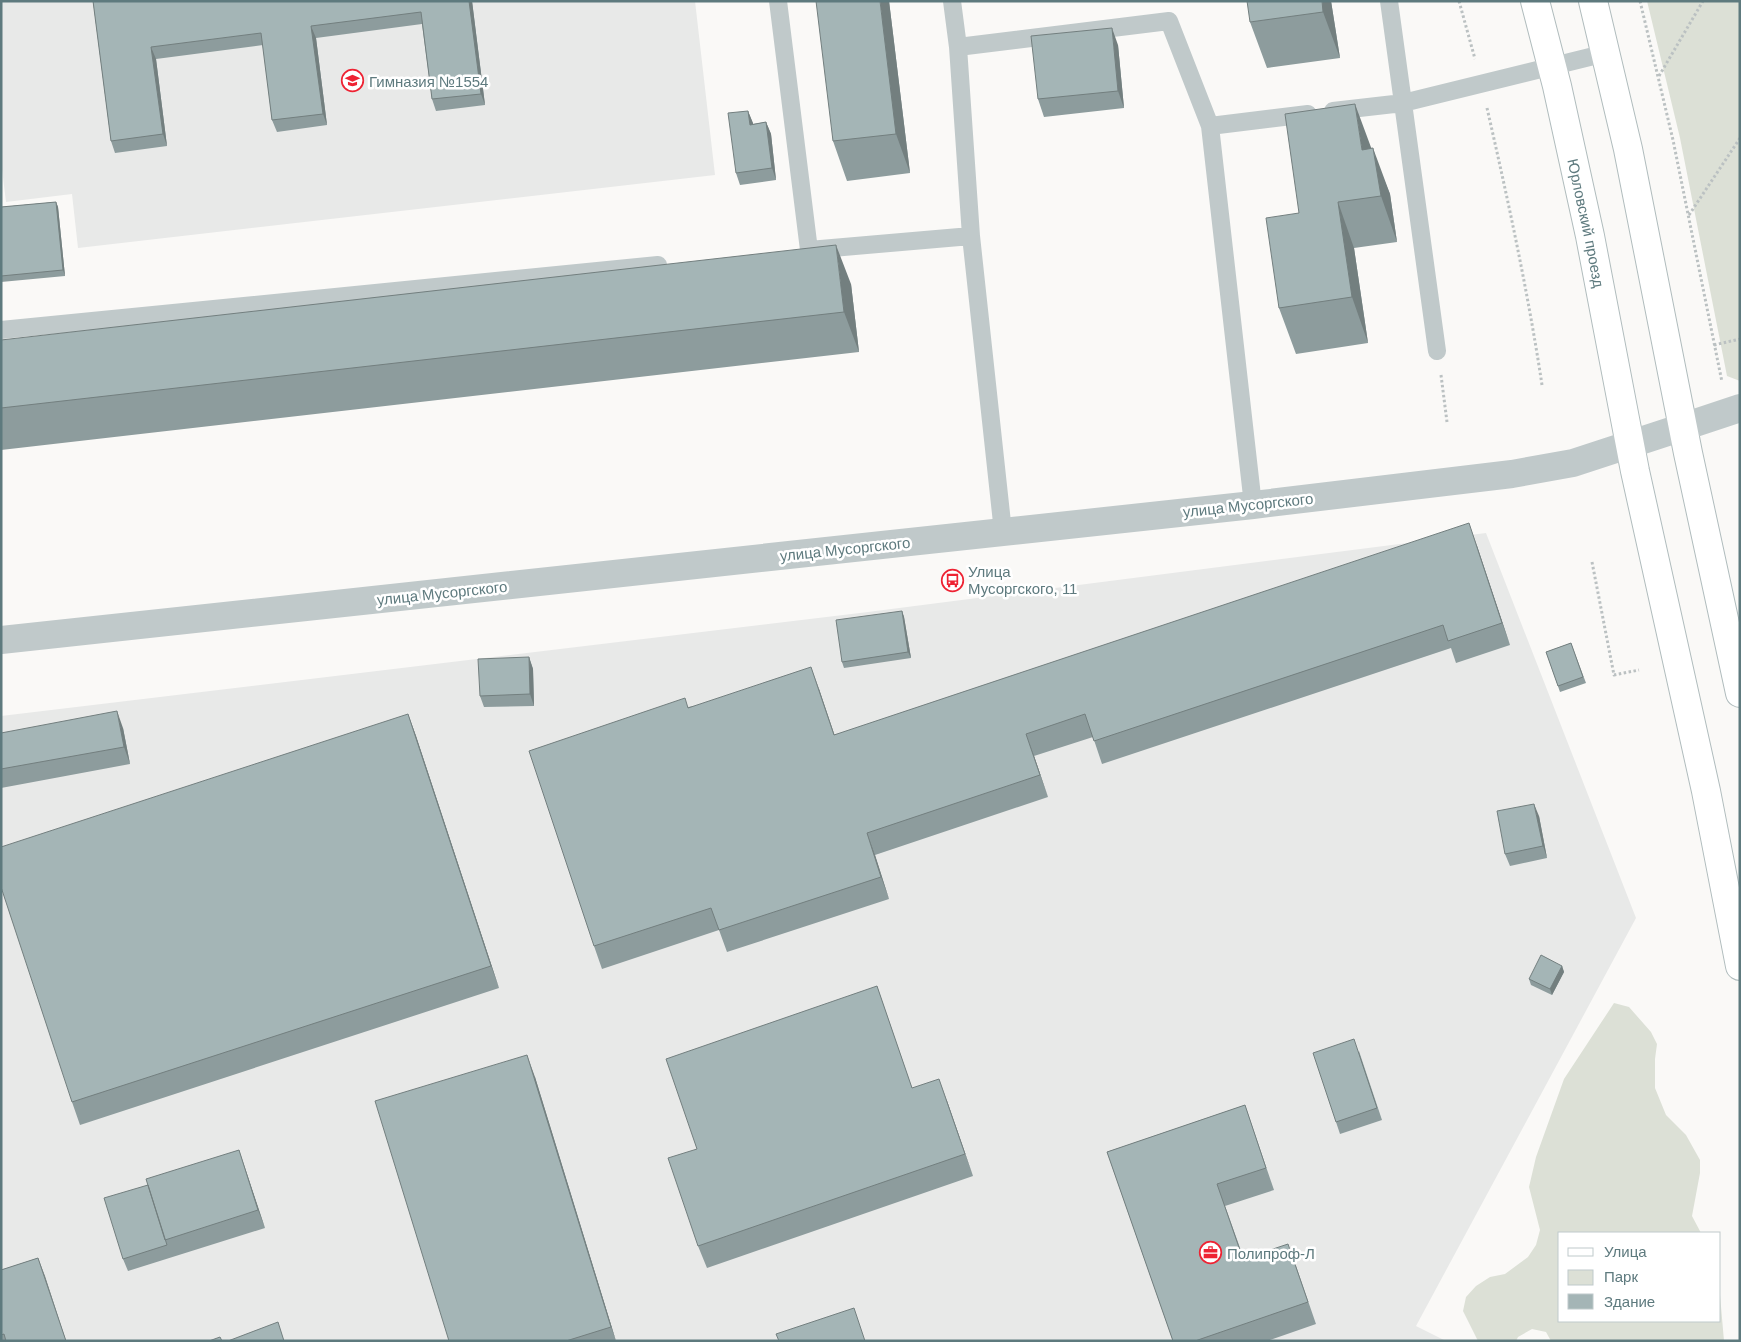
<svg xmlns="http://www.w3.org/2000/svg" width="1741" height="1342" viewBox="0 0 1741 1342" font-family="Arial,sans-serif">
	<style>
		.built { fill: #e8e9e8 }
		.green { fill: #dce0d6 }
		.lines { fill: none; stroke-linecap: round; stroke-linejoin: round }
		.secondary-casing { stroke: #b0bcbd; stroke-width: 30 }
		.path { stroke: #bbc1c2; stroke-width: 3; stroke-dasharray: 2.5 2.5; stroke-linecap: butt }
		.service { stroke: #c0c9ca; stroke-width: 18 }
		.minor { stroke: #c0c9ca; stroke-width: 28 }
		.tertiary { stroke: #c0c9ca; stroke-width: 28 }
		.secondary { stroke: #fff; stroke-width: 28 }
		.wall { fill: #8d9c9d }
		.shaded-wall { fill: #737f7f }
		.building { fill: #a4b5b6; stroke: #737f7f }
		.labels { text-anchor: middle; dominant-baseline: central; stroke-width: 5; stroke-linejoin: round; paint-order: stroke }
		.poi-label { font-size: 15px; fill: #5e7a7e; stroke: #fff; text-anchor: start }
		.street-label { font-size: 15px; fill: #5e7a7e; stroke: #fff }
	</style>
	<rect width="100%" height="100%" fill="#faf9f7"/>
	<path class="built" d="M1 1H695L715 175 78 248 72 194 6 202 1 161Z
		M1486 533 1636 918 1416 1326 1446 1341H1V716L868 612Z"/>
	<path class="green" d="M1647 1H1740V381L1727 376 1680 138Z
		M1614 1003 1629 1007 1651 1032 1657 1044 1655 1059V1088L1666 1115 1686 1135 1700 1160V1173L1692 1216 1701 1233H1560V1321H1720V1295L1724 1341H1551L1546 1332 1532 1329 1518 1337 1516 1341H1478L1463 1311 1466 1297 1476 1286 1490 1277 1505 1274 1528 1257 1536 1245 1540 1230 1529 1187 1536 1157 1564 1079Z"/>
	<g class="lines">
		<defs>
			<g id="secondary">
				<path id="s1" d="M1535 1 1557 86 1590 236 1635 471 1706 791 1740 966"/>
				<path d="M1593 1 1628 149 1688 453 1740 693"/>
			</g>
		</defs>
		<use href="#secondary" class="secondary-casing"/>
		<path class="path" d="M1459 1 1475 59
			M1640 1 1673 140 1722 382
			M1659 76 1703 1
			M1487 108C1508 200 1528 292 1542 385
			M1689 215 1740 138
			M1714 345 1740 339
			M1441 375 1447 422
			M1592 562 1614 675 1639 670"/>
		<path class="service" d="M778 1 809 250 971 236
			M952 1 958 47 971 236 1003 532
			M1389 1 1437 351
			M958 47 1169 21 1210 126 1308 114
			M1333 111 1403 103 1606 53
			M1210 126 1253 505
			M1 330 658 265"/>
		<path class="minor" d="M1683 427 1740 408"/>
		<path class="tertiary" d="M1 640 1253 505 1512 474 1573 463 1683 427"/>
		<use href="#secondary" class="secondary"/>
	</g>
	<path class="wall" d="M93 1H472L485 105 436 111 432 99 422 24 316 38 327 125 277 132 272 120 263 45 156 59 167 146 115 153 111 141Z
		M889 1 910 173 847 181 833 141Z
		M1331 1 1340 58 1267 68 1250 22Z
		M1118 45 1124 108 1044 117 1038 99Z
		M748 111 753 124 766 122 771 134 776 180 740 185 736 173Z
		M1371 148 1390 194 1397 242 1354 248 1368 343 1296 354 1279 308 1299 213Z
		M56 202 58 207 65 276 1 282V207Z
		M851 284 859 352 1 450V340Z
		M1477 546 1510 645 1456 663 1451 648 1102 764 1093 737 1034 756 1048 797 875 855 889 899 727 952 719 930 602 969 594 946 688 707 819 689 834 735Z
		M902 611 904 617 911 658 844 668 842 662Z
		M1571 643 1586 683 1560 692 1546 652Z
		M529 657 533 669 534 706 484 707 480 696Z
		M408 714 416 736 499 988 80 1125 72 1102Z
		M123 728 130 764 1 788V733Z
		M1539 816 1547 858 1510 866 1505 854Z
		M1562 966 1564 972 1552 995 1531 985 1529 979Z
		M877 986 912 1088 947 1101 973 1176 707 1268 698 1246 697 1149Z
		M1359 1051 1382 1120 1340 1134 1336 1122Z
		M535 1077 616 1341H449Z
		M1245 1105 1274 1190 1225 1206 1244 1259 1296 1266 1316 1324 1267 1341H1173L1107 1152Z
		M239 1150 265 1228 128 1271 123 1259 148 1185Z
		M38 1258 66 1341H1V1270Z"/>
	<path class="shaded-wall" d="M469 1H472L485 105 481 94Z
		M880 1H889L910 173 896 134Z
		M1322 1H1331L1340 58 1323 12Z
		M311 26 316 38 327 125 323 114Z
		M1112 28 1118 45 1124 108 1118 91Z
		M151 47 156 59 167 146 163 134Z
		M1355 104 1372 150H1362Z
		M748 111 753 123 754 137 750 125Z
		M766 122 771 134 776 180 772 168Z
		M1373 148 1390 194 1397 242 1381 196Z
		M56 202 58 207 65 276 63 270Z
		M1338 202 1354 248 1368 343 1352 297Z
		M836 245 851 284 859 352 844 312Z
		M1469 523 1477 546 1510 645 1502 623Z
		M902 611 904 617 911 658 908 652Z
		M529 657 533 669 534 706 530 694Z
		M811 667 819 689 842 757 834 735Z
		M117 711 123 728 130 764 124 747Z
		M408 714 416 736 499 988 491 966Z
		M1026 734 1034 756 1048 797 1040 775Z
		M1534 804 1539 816 1547 858 1543 846Z
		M867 833 875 855 889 899 881 877Z
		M1562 966 1564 972 1552 995 1550 989Z
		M527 1055 535 1077 616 1341 611 1327Z
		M939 1079 947 1101 973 1176 965 1154Z
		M239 1150 265 1228 258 1210Z
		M38 1258 45 1276 66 1341Z"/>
	<path class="building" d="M93 1H469L481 94 432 99 421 12 311 26 323 114 272 120 261 33 151 47 163 134 111 141Z
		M816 1H880L896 134 833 141Z
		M1247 1H1322L1323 12 1250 22Z
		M1112 28 1118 91 1038 99 1031 36Z
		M1355 104 1362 150 1373 148 1381 196 1338 202 1352 297 1279 308 1266 218 1299 213 1285 114Z
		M748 111 750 125 766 122 772 168 736 173 728 113Z
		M56 202 63 270 1 276V207Z
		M836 245 844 312 1 408V340Z
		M1469 523 1502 623 1448 641 1443 625 1094 741 1085 714 1026 734 1040 775 867 833 881 877 719 930 711 908 594 946 529 751 685 698 688 708 811 667 834 735Z
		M902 611 908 652 842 662 836 620Z
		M1571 643 1583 677 1558 686 1546 652Z
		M529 657 530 694 480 696 478 659Z
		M117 711 124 747 1 769V733Z
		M408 714 491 966 72 1102 1 887V847Z
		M1534 804 1543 846 1505 854 1497 811Z
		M1541 955 1562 966 1550 989 1529 979Z
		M877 986 912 1088 939 1079 965 1154 698 1246 668 1158 697 1149 666 1059Z
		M1354 1039 1377 1108 1336 1122 1313 1053Z
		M527 1055 611 1327 566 1341H449L375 1101Z
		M1245 1105 1266 1168 1217 1184 1243 1259 1288 1244 1308 1302 1195 1341H1173L1107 1152Z
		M239 1150 258 1210 165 1240 146 1179Z
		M148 1185 167 1245 123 1259 104 1198Z
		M38 1258 66 1341H6L4 1334 1 1335V1270Z
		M854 1308 865 1341H779L776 1334Z
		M278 1322 284 1341H228Z
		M220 1337 222 1341H209Z"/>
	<defs>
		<symbol id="school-ring" viewBox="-11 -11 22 22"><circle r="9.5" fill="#fff" stroke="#ee2333" stroke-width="1.5"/><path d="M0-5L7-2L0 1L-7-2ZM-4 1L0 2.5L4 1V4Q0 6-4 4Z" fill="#ee2333"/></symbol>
		<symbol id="bus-ring" viewBox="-11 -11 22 22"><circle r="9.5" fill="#fff" stroke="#ee2333" stroke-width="1.5"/><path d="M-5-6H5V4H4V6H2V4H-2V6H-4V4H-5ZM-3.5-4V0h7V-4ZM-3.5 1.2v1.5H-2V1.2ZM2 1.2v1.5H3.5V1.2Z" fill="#ee2333"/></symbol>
		<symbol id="office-ring" viewBox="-11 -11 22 22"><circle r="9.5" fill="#fff" stroke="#ee2333" stroke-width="1.5"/><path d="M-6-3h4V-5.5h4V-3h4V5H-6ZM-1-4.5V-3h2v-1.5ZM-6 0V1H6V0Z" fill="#ee2333"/></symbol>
	</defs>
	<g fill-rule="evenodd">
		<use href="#school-ring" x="340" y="68" width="25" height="25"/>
		<use href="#bus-ring" x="940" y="568" width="25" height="25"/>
		<use href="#office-ring" x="1198" y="1240" width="25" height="25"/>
	</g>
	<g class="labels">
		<g class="poi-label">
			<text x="369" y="81">Гимназия №1554</text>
			<text x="968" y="571">Улица<tspan x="968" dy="17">Мусоргского, 11</tspan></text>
			<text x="1227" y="1253">Полипроф-Л</text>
		</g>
		<g class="street-label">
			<text stroke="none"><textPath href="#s1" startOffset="228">Юрловский проезд</textPath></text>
			<text transform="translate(1248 505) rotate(-6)">улица Мусоргского</text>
			<text transform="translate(845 549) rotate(-6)">улица Мусоргского</text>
			<text transform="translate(442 593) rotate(-6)">улица Мусоргского</text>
		</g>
	</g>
	<rect width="1741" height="1342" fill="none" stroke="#5e7a7e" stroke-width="5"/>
	<rect x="1558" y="1232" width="162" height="90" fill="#ffffff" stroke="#bfcacb"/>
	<rect x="1568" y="1248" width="25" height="8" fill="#ffffff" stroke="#bfcacb"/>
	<text x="1604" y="1257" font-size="15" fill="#5e7a7e">Улица</text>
	<rect x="1568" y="1270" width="25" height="15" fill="#dce0d6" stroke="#bfcacb"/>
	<text x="1604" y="1282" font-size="15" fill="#5e7a7e">Парк</text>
	<rect x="1568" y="1294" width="25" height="15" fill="#a4b5b6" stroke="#bfcacb"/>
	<text x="1604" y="1307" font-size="15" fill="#5e7a7e">Здание</text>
</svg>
